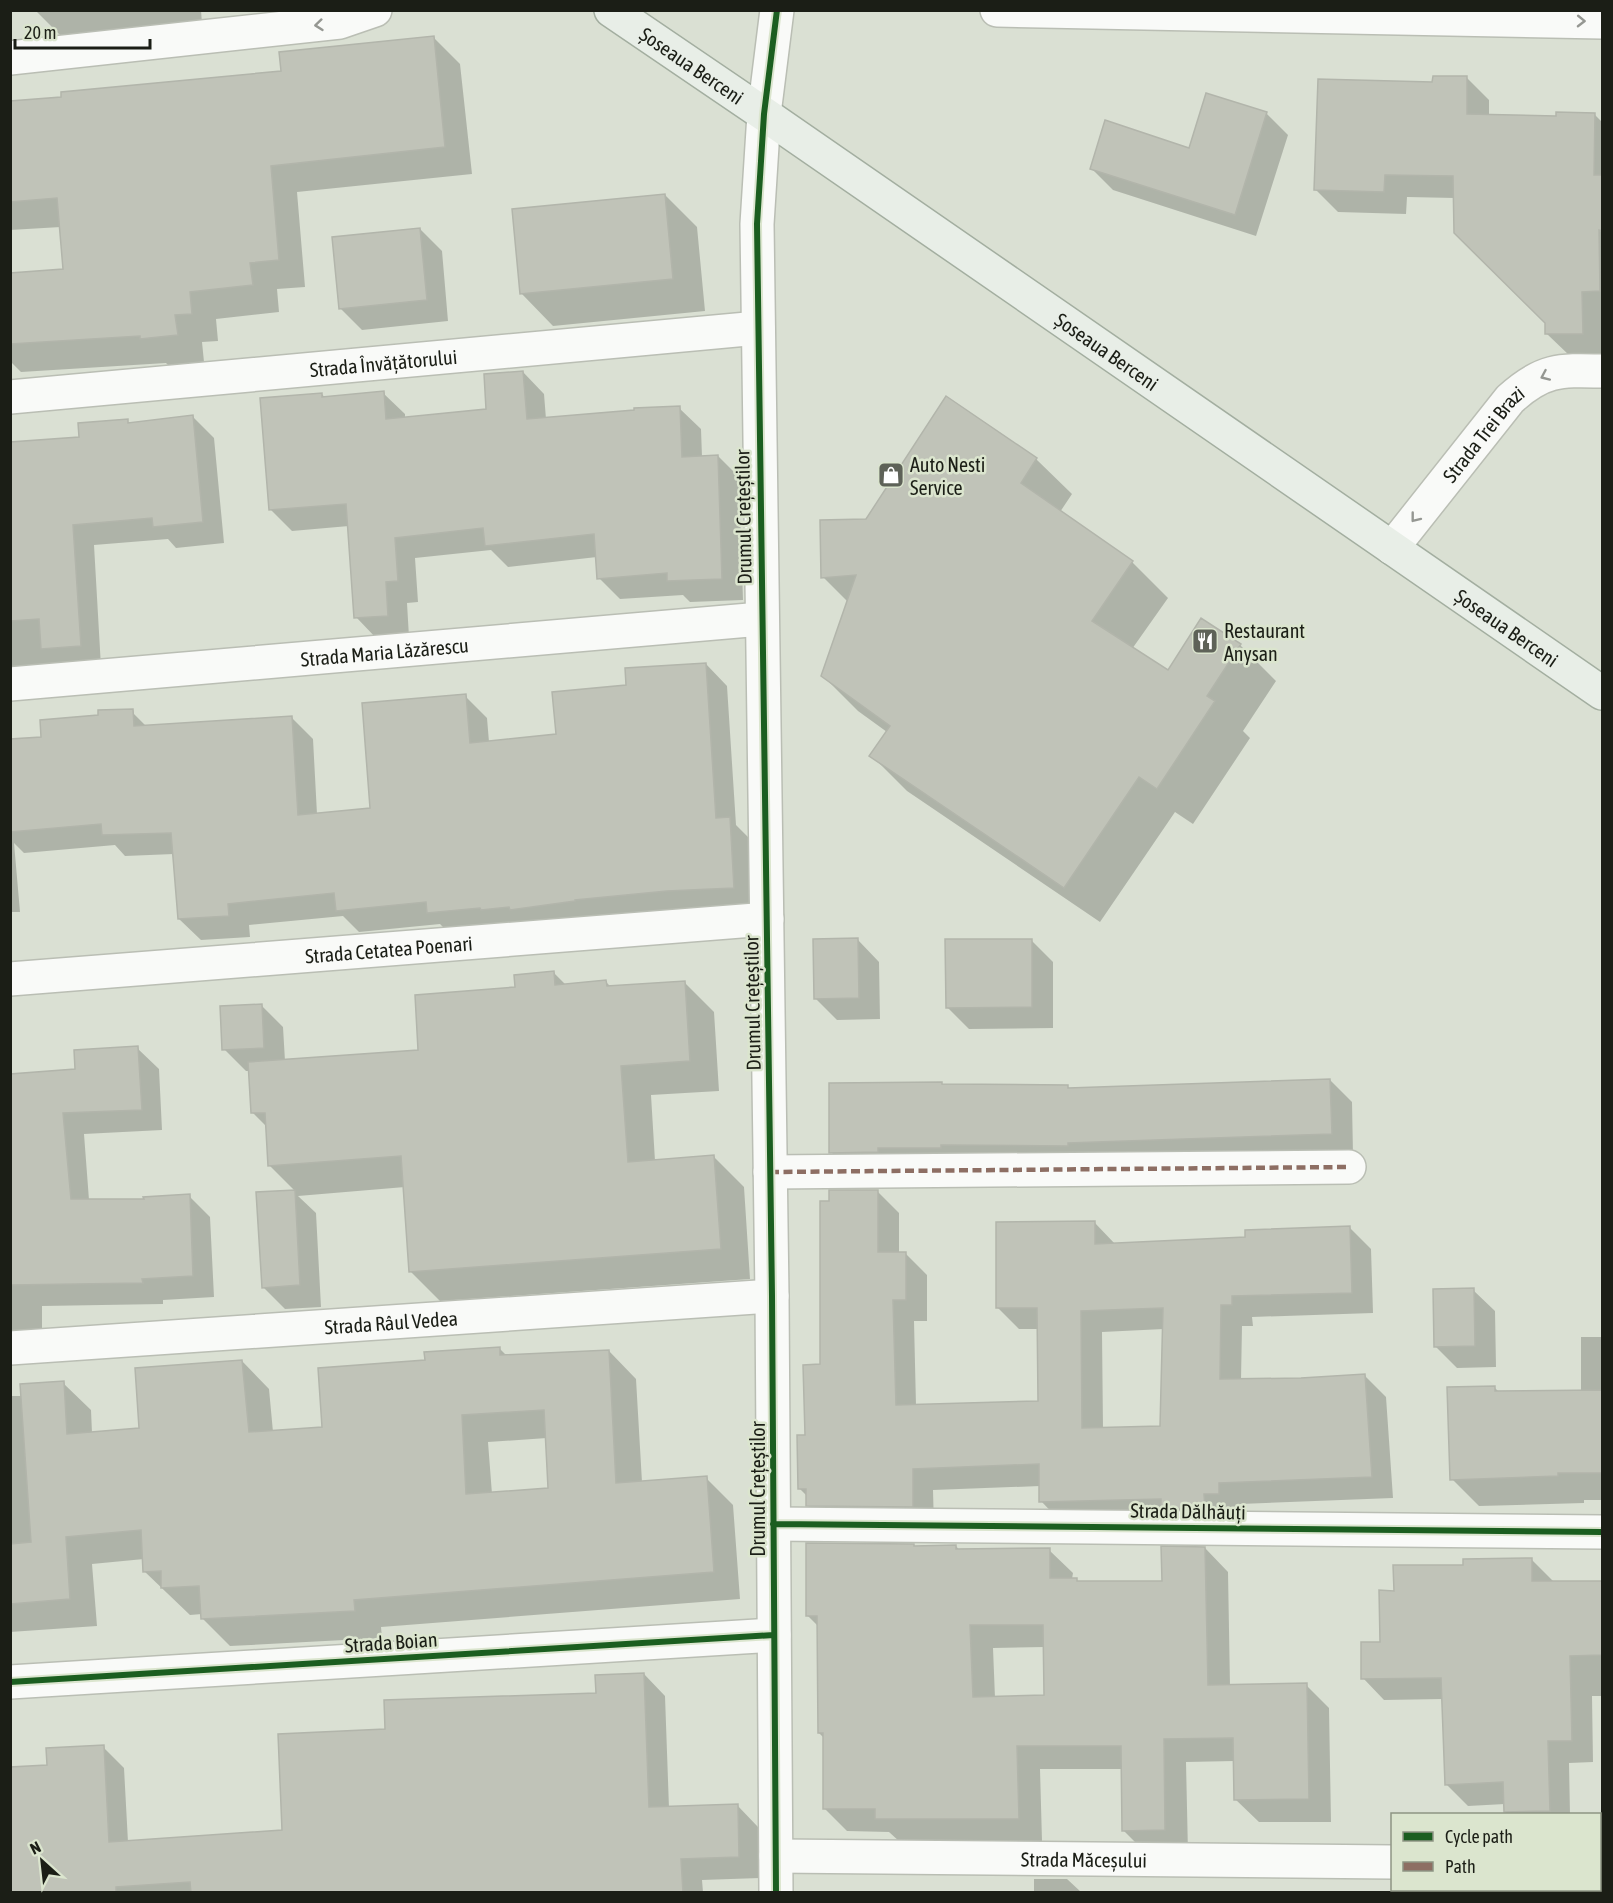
<svg xmlns="http://www.w3.org/2000/svg" width="1613" height="1903" viewBox="0 0 1613 1903" font-family="'Asap Condensed',sans-serif">
	<style>
		.shadow { fill: #0003; fill-rule: evenodd }
		.building { fill: #c0c3b8; stroke: #b2b5ab; stroke-width: 1.5; fill-rule: evenodd }
		.lines { fill: none; stroke-linecap: round; stroke-linejoin: round }
		.minor-casing { stroke: #babeb4; stroke-width: 36 }
		.major-casing { stroke: #a3aea0; stroke-width: 36 }
		.minor { stroke: #f9faf8; stroke-width: 33 }
		.major { stroke: #e8eee7; stroke-width: 33 }
		.quiet { stroke: #8d6e63; stroke-width: 4.5; stroke-dasharray: 9 4.5; stroke-linecap: butt }
		.cycleway-casing { stroke: #dbe5ce; stroke-width: 10 }
		.cycleway { stroke: #1b5e20; stroke-width: 6 }
		.oneway { stroke: #959792 }
		.labels { text-anchor: middle; dominant-baseline: central; stroke-width: 5; stroke-linejoin: round; paint-order: stroke }
		.street-label { font-size: 20px; fill: #1b1e16; stroke: #dbe5ce }
		.poi-label { font-size: 20px; fill: #1b1e16; stroke: #dbe5ce; text-anchor: start }
	</style>
	<rect width="100%" height="100%" fill="#dae0d3"/>
	<path class="shadow" d="M35 10H201L202 24 62 37Z
		M433 37 460 64 472 174 297 192 305 287 277 289 279 312 216 319 218 341 202 342 204 362 169 366 166 363 21 372 10 361V274L64 271 61 227 10 230V102L63 98 283 73Z
		M1467 78 1489 100V116L1557 117 1594 114 1602 122V356H1570L1547 334V322L1455 198 1407 197 1406 214 1338 212 1315 189 1434 84Z
		M1266 113 1288 135 1256 236 1113 190 1091 168 1190 149Z
		M665 195 697 227 705 311 553 326 521 293Z
		M420 229 442 251 448 321 362 330 340 308Z
		M523 372 544 394 546 419 679 408 701 429 702 457 718 456 739 477 743 600 690 602 683 595 620 599 599 578 597 557 508 567 491 550 415 558 418 602 407 603 409 637 377 639 356 617 349 526 292 531 271 510 322 394 325 398 383 393 405 414V418L488 411Z
		M193 417 214 438 224 543 176 548 168 539 94 545 101 667 10 676V444L81 438 127 421 131 424Z
		M1036 459 1072 494 1060 512 1132 562 1168 598 1132 649 1168 673 1202 620 1240 645 1276 681 1243 731 1250 738 1193 824 1175 812 1100 922 907 791 871 755 887 732 858 711 822 675 848 602 823 577 867 521Z
		M706 664 727 686 736 825 751 840 755 909 450 934 440 924 359 932 343 916 249 925 250 937 201 940 179 919 174 854 125 856 115 845 24 853 14 843 20 912H10V741L43 738 133 713 147 727 291 717 313 739 317 814 372 810 465 696 487 718 489 742 558 735 628 686Z
		M858 940 879 962 880 1019 837 1020 815 998Z
		M1031 940 1053 962V1028L969 1029 947 1007Z
		M554 973 566 985 606 982 611 987 684 982 714 1012 719 1091 651 1095 655 1161 714 1157 744 1187 750 1279 440 1301 410 1271 405 1187 298 1196 316 1213 321 1307 285 1309 263 1287 257 1194 295 1191 270 1166 267 1127 252 1112 250 1071H246L224 1049 261 1005 283 1027 285 1061 420 1052 517 988Z
		M137 1048 159 1069 162 1130 84 1134 89 1200H145L189 1196 210 1217 214 1297 163 1300V1304L42 1306V1334L10 1336V1076L77 1070Z
		M1330 1080 1352 1102 1353 1155 853 1174 831 1152 943 1086H1067L1070 1089Z
		M877 1191 899 1213V1253H905L927 1275V1321H914L916 1406 1039 1402 1038 1329H1019L998 1308 1095 1223 1116 1245 1246 1238 1350 1228 1371 1249 1373 1313 1252 1317 1253 1326H1242L1241 1380H1301L1365 1376 1386 1397 1393 1498 1240 1504 1239 1515 1062 1523 1041 1501 1040 1486 933 1490 934 1527 829 1526 807 1505V1496L800 1489 807 1436 822 1366 831 1202ZM1164 1329 1162 1428 1103 1429 1102 1332Z
		M1473 1290 1495 1311 1496 1367 1457 1368 1435 1346Z
		M1581 1337H1602V1500H1584V1503L1479 1506 1452 1479 1494 1387 1500 1393 1581 1392Z
		M499 1348 507 1356 609 1351 636 1379 642 1482 706 1478 733 1505 740 1599 381 1627 382 1638 230 1646 202 1618V1614L190 1615 144 1571V1559L92 1564 97 1626 10 1632V1396H22L63 1383 91 1410 92 1433 141 1429 242 1361 269 1389 273 1432 324 1428 426 1361ZM547 1438 549 1490 492 1494 488 1442Z
		M914 1546 916 1547 956 1546 960 1551 1049 1550 1073 1573 1072 1579H1076L1079 1583 1163 1582 1205 1548 1228 1572 1230 1686 1306 1685 1329 1708 1331 1822H1259L1235 1799V1761L1186 1762 1188 1853 1147 1854 1124 1831 1123 1769H1040L1042 1841 900 1842 889 1832 847 1831 824 1808V1738L819 1733 818 1626 807 1615ZM1045 1647 1046 1697 995 1698 993 1648Z
		M1532 1560 1554 1582H1602V1696H1592L1593 1762 1569 1763 1570 1814H1508L1505 1812V1804L1468 1806 1446 1784 1443 1699 1384 1700 1363 1678 1381 1643 1395 1592 1464 1567Z
		M644 1674 665 1696 669 1808 737 1805 758 1827 760 1878 702 1880 703 1892H10L48 1767 103 1747 124 1768 128 1842 283 1831 387 1730 597 1695Z
		M1034 1879H1067L1081 1892H1034Z"/>
	<path class="building" d="M434 36 445 147 271 166 279 260 250 263 253 285 190 292 192 314 175 315 178 335 140 339V336L10 344V273L63 269 57 198 10 202V101L61 97V92L281 71 279 52Z
		M1433 76H1467V114L1556 116V112L1595 113 1594 175H1602V231L1599 230 1600 291 1582 292 1583 334H1545V323L1454 233 1453 176 1385 175 1384 192 1314 190 1318 79 1432 82Z
		M1206 93 1267 112 1235 215 1090 169 1105 120 1189 148Z
		M665 194 673 279 520 294 512 209Z
		M420 228 427 300 339 309 332 237Z
		M523 371 527 419 634 410V408L680 406 682 457 718 455 722 579 667 581V573L597 579 594 534 485 546 483 528 395 538 398 581 386 582 388 616 354 618 346 504 269 510 260 398 322 393V397L384 391 386 419 486 409 484 374Z
		M946 396 1037 458 1021 483 1133 561 1092 621 1168 670 1201 618 1241 644 1207 696 1215 701 1157 789 1139 777 1064 888 869 756 890 726 821 676 856 575 821 578 820 520 866 519Z
		M193 415 203 522 153 527 152 518 73 525 81 646 41 649 39 619 10 621V442L79 437 78 423 128 419V423Z
		M706 663 716 818 730 817 734 888 667 891 575 900V901L510 910 509 907 481 910 480 908 427 913 426 902 336 911 334 893 228 904 229 916 178 919 171 833 102 835 101 824 10 832V739L41 737 40 720 98 715V710L133 709 134 726 292 716 298 815 370 808 362 703 466 694 470 743 556 734 552 692 626 685 625 668Z
		M858 938 859 998 814 999 813 939Z
		M945 939H1032V1007L946 1008Z
		M554 971 555 985 606 980 607 986 685 981 690 1061 621 1066 628 1162 714 1155 721 1249 409 1272 401 1156 268 1166 265 1113H251L248 1062 418 1050 415 995 515 987 514 975Z
		M262 1004 264 1048 222 1050 220 1006Z
		M138 1046 142 1110 63 1113 71 1199H144L143 1197 190 1194 193 1276 142 1279 143 1283 10 1285V1074L75 1069 74 1050Z
		M1330 1079 1332 1134 1068 1143V1146L941 1145V1148H878V1152L829 1153V1083L942 1082V1084L1068 1085V1088Z
		M295 1190 300 1285 262 1288 256 1192Z
		M829 1190H878V1252H906V1300H893L896 1405 1038 1401 1037 1308H996V1222L1095 1221V1244L1245 1237V1230L1350 1226 1352 1293 1232 1296V1305H1221L1220 1379 1301 1378 1365 1374 1372 1477 1219 1483V1494H1204L1205 1509H1161V1499L1039 1502V1464L913 1469V1507L806 1506V1489H798L797 1435H805L803 1365 820 1364V1201H829ZM1163 1308 1160 1426 1082 1428 1081 1311Z
		M1474 1288 1475 1346 1434 1347 1433 1289Z
		M500 1347V1355L609 1350 616 1483 707 1476 714 1572 354 1600 355 1611 201 1619 199 1586 161 1588V1571L143 1572 141 1530 66 1537 70 1599 10 1604V1544L31 1542 20 1384 64 1381 67 1434 139 1428 135 1368 242 1360 249 1432 322 1427 318 1368 425 1360 424 1352ZM544 1410 548 1488 466 1494 462 1415Z
		M1495 1386V1391L1602 1390V1473H1558V1476L1450 1480 1447 1387Z
		M806 1543 914 1544V1546L956 1545V1549L1050 1548V1578H1077V1581H1162L1161 1546 1205 1547 1208 1685 1307 1683 1309 1799 1234 1800 1233 1738 1164 1739 1165 1830 1122 1831 1121 1746H1017L1019 1819H875V1809H823V1733H818L817 1616H806ZM970 1625H1043L1044 1695 973 1697Z
		M1532 1558V1581H1602V1655L1570 1656 1572 1741H1548L1550 1811 1504 1812 1503 1782 1445 1785 1441 1678 1361 1679V1642H1380L1379 1590 1394 1591 1393 1565H1463V1559Z
		M644 1673 649 1807 738 1804 739 1857 681 1859 683 1893H191L190 1882 116 1887V1893H10V1767L47 1765 46 1748 104 1745 109 1842 282 1830 278 1734 385 1729 384 1700 596 1693 595 1675Z"/>
	<g class="lines">
		<defs>
			<g id="minor">
				<path d="M997 10 1602 22"/>
				<path d="M10 58 340 22 375 10"/>
				<path id="s1" d="M10 397 758 328"/>
				<path id="s2" d="M1392 548 1510 399C1543 369 1560 370 1602 371"/>
				<path id="s3" d="M10 684 761 619"/>
				<path id="s4" d="M10 979 767 919"/>
				<path d="M770 1172 1349 1167"/>
				<path id="s5" d="M10 1348 772 1296"/>
				<path d="M773 1524 1602 1532"/>
				<path d="M10 1682 774 1635"/>
				<path id="s6" d="M776 1856 1392 1862"/>
				<path d="M1600 1863 1602 1864"/>
				<path d="M776 1892 772 1296 757 224 764 114 777 10"/>
			</g>
			<g id="major">
				<path id="s7" d="M611 10 764 114 1602 693"/>
			</g>
		</defs>
		<use href="#minor" class="minor-casing"/>
		<use href="#major" class="major-casing"/>
		<use href="#minor" class="minor"/>
		<use href="#major" class="major"/>
		<path class="quiet" d="M770 1172 1349 1167"/>
		<defs>
			<path id="cycleway" d="M773 1524 1602 1532
				M10 1682 774 1635
				M776 1892 772 1296 757 224 764 114 777 10"/>
		</defs>
		<use href="#cycleway" class="cycleway-casing"/>
		<use href="#cycleway" class="cycleway"/>
	</g>
	<defs><path id="oneway-chevron" d="M-2-3.5L2.5 0L-2 3.5" fill="none" stroke-width="1.6" stroke-linecap="round" stroke-linejoin="round" transform="scale(1.5)"/></defs>
	<g class="oneway">
		<use href="#oneway-chevron" transform="translate(1581 21) rotate(1)"/>
		<use href="#oneway-chevron" transform="translate(319 25) rotate(174)"/>
		<use href="#oneway-chevron" transform="translate(1545 376) rotate(156)"/>
		<use href="#oneway-chevron" transform="translate(1415 518) rotate(128)"/>
	</g>
	<defs>
		<symbol id="shop-square" viewBox="-11 -11 22 22"><rect x="-9" y="-9" width="18" height="18" rx="4" fill="#5e6258" stroke="#dbe5ce"/><path d="M-5-2.5h2.3a2.7 3.5 0 0 1 5.4 0H5L5.5 6h-11ZM-1.5-2.5h3a1.5 2.3 0 0 0-3 0Z" fill="#fff"/></symbol>
		<symbol id="restaurant-square" viewBox="-11 -11 22 22"><rect x="-9" y="-9" width="18" height="18" rx="4" fill="#5e6258" stroke="#dbe5ce"/><path d="M-5-6h1v4h1v-4h1v4h1v-4h1v5L-1.5 .5V6h-2V.5L-5-1ZM5-6V6H3V1.5H1.5Q1.5-4 5-6Z" fill="#fff"/></symbol>
	</defs>
	<g fill-rule="evenodd">
		<use href="#shop-square" x="876" y="460" width="30" height="30"/>
		<use href="#restaurant-square" x="1190" y="626" width="30" height="30"/>
	</g>
	<g class="labels">
		<g class="street-label">
			<text stroke="none"><textPath href="#s7" startOffset="98">Șoseaua Berceni</textPath></text>
			<text stroke="none"><textPath href="#s7" startOffset="602">Șoseaua Berceni</textPath></text>
			<text stroke="none"><textPath href="#s1" startOffset="375">Strada Învățătorului</textPath></text>
			<text stroke="none"><textPath href="#s2" startOffset="146">Strada Trei Brazi</textPath></text>
			<text transform="translate(743 517) rotate(-91)">Drumul Crețeștilor</text>
			<text stroke="none"><textPath href="#s7" startOffset="1088">Șoseaua Berceni</textPath></text>
			<text stroke="none"><textPath href="#s3" startOffset="376">Strada Maria Lăzărescu</textPath></text>
			<text stroke="none"><textPath href="#s4" startOffset="380">Strada Cetatea Poenari</textPath></text>
			<text transform="translate(752 1003) rotate(-91)">Drumul Crețeștilor</text>
			<text stroke="none"><textPath href="#s5" startOffset="382">Strada Râul Vedea</textPath></text>
			<text transform="translate(757 1489) rotate(-90)">Drumul Crețeștilor</text>
			<text transform="translate(1188 1511) rotate(1)">Strada Dălhăuți</text>
			<text transform="translate(391 1642) rotate(-4)">Strada Boian</text>
			<text stroke="none"><textPath href="#s6" startOffset="308">Strada Măceșului</textPath></text>
		</g>
		<g class="poi-label">
			<text x="910" y="464">Auto Nesti<tspan x="910" dy="23">Service</tspan></text>
			<text x="1224" y="630">Restaurant<tspan x="1224" dy="23">Anysan</tspan></text>
		</g>
	</g>
	<rect width="1613" height="1903" fill="none" stroke="#1b1e16" stroke-width="24"/>
	<rect x="1391" y="1813" width="210" height="78" fill="#dbe5ce" stroke="#8e9584" stroke-width="1.5"/>
	<rect x="1403" y="1832" width="30" height="9" fill="#1b5e20" stroke="#8e9584" stroke-width="1.5"/>
	<text x="1445" y="1843" font-size="18" fill="#1b1e16">Cycle path</text>
	<rect x="1403" y="1862" width="30" height="9" fill="#8d6e63" stroke="#8e9584" stroke-width="1.5"/>
	<text x="1445" y="1873" font-size="18" fill="#1b1e16">Path</text>
	<g transform="translate(42 1861) rotate(333)" stroke="#dbe5ce" stroke-width="4.5" paint-order="stroke">
	<path d="M0-4.5L10 22L0 15L-10 22Z" fill="#1b1e16"/>
	<text y="-9" font-size="16" font-weight="bold" text-anchor="middle" fill="#1b1e16">N</text>
	</g>
	<path d="M15 39v9h135v-9" fill="none" stroke="#1b1e16" stroke-width="3"/>
	<text x="24" y="39" font-size="18" fill="#1b1e16" stroke="#dbe5ce" stroke-width="4.5" paint-order="stroke">20 m</text>
</svg>
